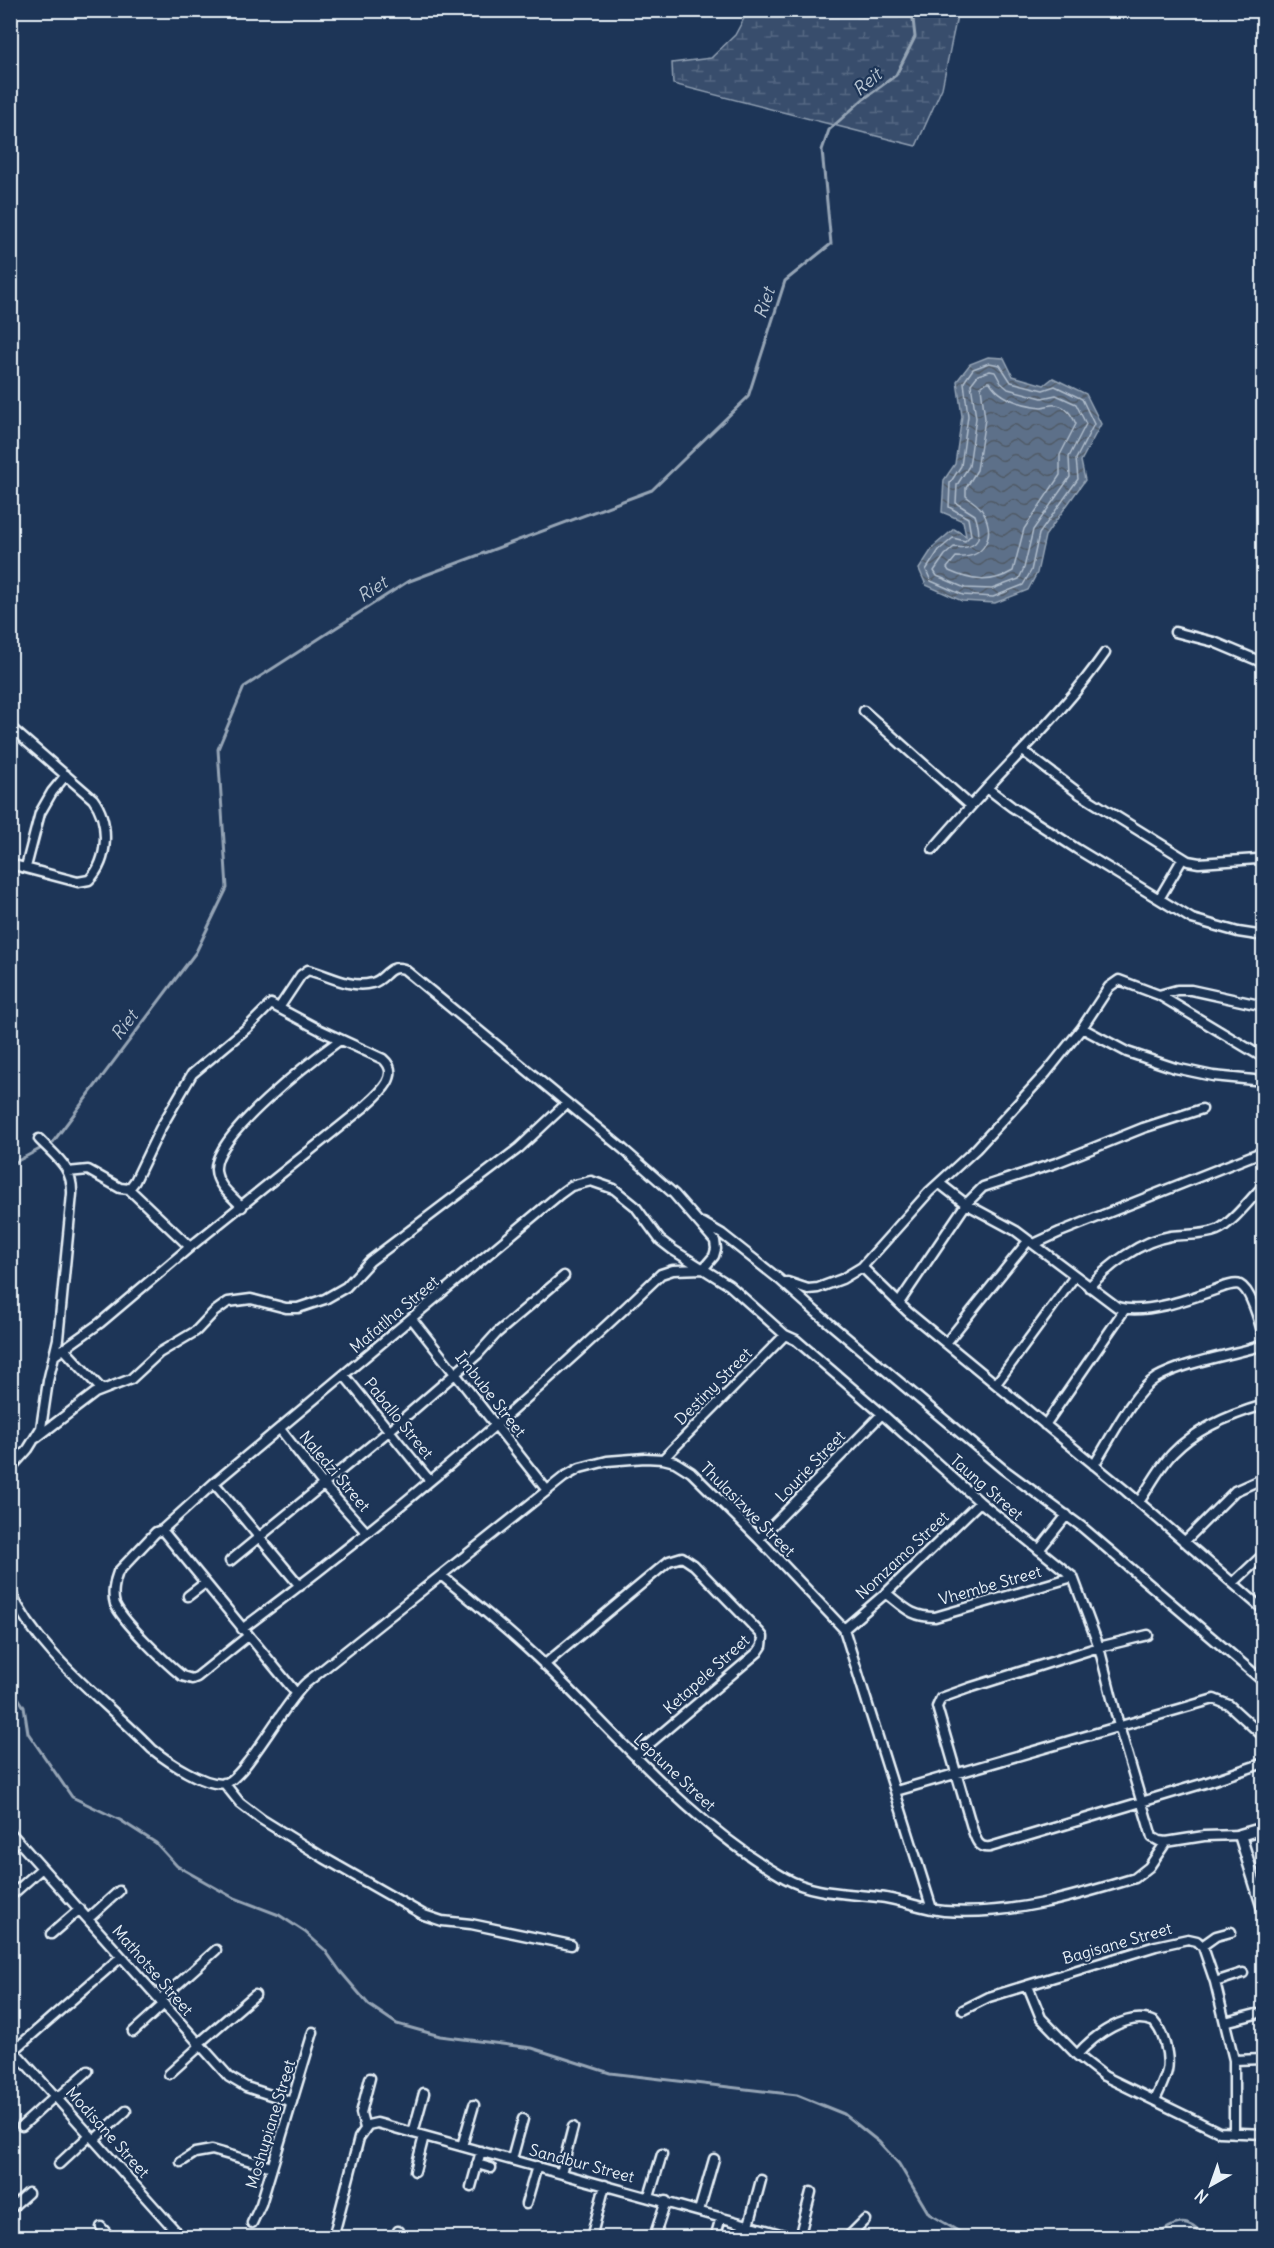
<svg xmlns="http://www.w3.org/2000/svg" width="1274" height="2248" viewBox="0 0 1274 2248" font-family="Delius,sans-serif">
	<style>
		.wetland { fill: url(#wetland-marsh); stroke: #909fb2; stroke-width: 1.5 }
		.water { fill: url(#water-waves); stroke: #95a4b5; stroke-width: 1.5 }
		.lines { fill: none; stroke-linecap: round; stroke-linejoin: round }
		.shore { stroke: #b0bdcc; stroke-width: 1.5 }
		.stream { stroke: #95a4b5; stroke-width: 3 }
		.street-casing { stroke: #e8f1f8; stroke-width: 13 }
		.secondary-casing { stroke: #e8f1f8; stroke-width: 15 }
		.street { stroke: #1d3557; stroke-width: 8 }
		.secondary { stroke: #1d3557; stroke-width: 10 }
		.labels { text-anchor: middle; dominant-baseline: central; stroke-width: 4.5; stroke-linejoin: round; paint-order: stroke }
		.street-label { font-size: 16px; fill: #e8f1f8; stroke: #1d3557 }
		.water-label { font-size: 18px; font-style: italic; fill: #b7c4d1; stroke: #1d3557 }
	</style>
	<defs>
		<pattern id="wetland-marsh" width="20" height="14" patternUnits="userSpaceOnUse" patternTransform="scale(1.5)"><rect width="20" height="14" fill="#374d6c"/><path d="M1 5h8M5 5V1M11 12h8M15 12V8" fill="none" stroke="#546782"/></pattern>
		<pattern id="water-waves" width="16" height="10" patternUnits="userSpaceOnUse" patternTransform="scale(1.5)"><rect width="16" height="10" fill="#5d7089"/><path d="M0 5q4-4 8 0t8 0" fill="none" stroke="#505a66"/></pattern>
	</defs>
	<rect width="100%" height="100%" fill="#1d3557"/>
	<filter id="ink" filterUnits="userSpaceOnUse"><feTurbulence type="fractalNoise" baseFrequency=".0167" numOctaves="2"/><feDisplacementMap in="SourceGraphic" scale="12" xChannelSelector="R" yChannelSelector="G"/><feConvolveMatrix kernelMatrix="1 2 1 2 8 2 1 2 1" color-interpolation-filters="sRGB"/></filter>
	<g filter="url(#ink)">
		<path class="wetland" d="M748 11H958L942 88 916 146 673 84 672 63 711 58 735 35Z"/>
		<path class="water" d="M988 357 1004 358 1013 376 1044 385 1053 378 1086 394 1101 424 1081 461 1085 480 1045 536 1037 573 1028 590 995 603 962 601 926 585 919 569 934 546 954 529 966 536 963 521 942 512 944 480 955 464 962 416 957 381 970 364Z"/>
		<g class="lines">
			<path class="shore" d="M989 363 1000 365 1011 382 1043 390 1055 386 1082 399 1094 424 1076 459 1078 479 1039 534 1031 571 1023 585 993 597 963 595 931 581 926 570 939 550 953 538 965 541 971 535 968 518 949 507 950 483 961 466 968 416 964 382 973 369Z
				M990 371 995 372 1001 383 1008 389 1042 398 1056 395 1076 404 1086 424 1069 457 1070 477 1033 530 1024 568 1019 579 992 589 965 588 937 576 934 571 945 555 954 547C979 550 983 538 975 515L956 503 957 485 969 466 976 418 971 384 978 375Z
				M987 382H990C1000 399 1023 405 1041 407 1046 407 1051 404 1055 405 1066 405 1072 415 1076 424L1060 455V475L1024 529 1013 571C991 584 971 581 949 571L947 568 956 557C985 559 996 536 983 512 979 504 971 501 966 496V488L977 470 985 419 981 387Z"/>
			<path class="stream" d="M10 1165 53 1142 196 952 227 888 218 749 244 687 407 582 652 490 748 397 785 281 831 244 822 150 829 130 861 101 896 75 915 37 912 10
				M10 1685 24 1707 28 1733 72 1797 120 1820 156 1843 177 1866 232 1897 279 1915 305 1932 325 1950 340 1971 369 2005 397 2024 440 2036 532 2048 610 2073 797 2095 844 2114 879 2142 899 2164 929 2214 970 2238
				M1153 2238C1172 2223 1188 2214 1205 2238"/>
			<defs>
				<path id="street" d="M1175 632 1214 642 1264 663
					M864 711 971 806
					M10 727 93 799C110 822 109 860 89 880L78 882 10 864
					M1023 751 1080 794 1188 861 1199 863 1257 859 1264 863
					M987 788 1012 807 1077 849 1192 919 1238 932 1264 936
					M933 849C951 828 970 807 989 786 1029 743 1071 702 1105 653
					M26 867 40 813 52 792 66 775
					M1159 899 1183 858
					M1159 995 1177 990H1191L1264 1006
					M1082 1028 1127 1052 1175 1068 1213 1076 1264 1081
					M939 1183 966 1204 1016 1231 1117 1307C1147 1316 1197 1296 1226 1286 1231 1285 1236 1283 1240 1285 1252 1291 1260 1325 1264 1338
					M129 1189 190 1247
					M242 1207C232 1196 217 1186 216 1170 213 1136 312 1060 340 1040
					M703 1223 722 1234 779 1279 816 1312 1003 1469 1082 1527 1264 1682
					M1034 1244 1060 1232 1264 1151
					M862 1267 908 1312 1126 1491 1264 1610
					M787 1282 808 1289 818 1288 842 1279 862 1267 929 1192 976 1149 1046 1073 1082 1028 1109 987 1119 980 1159 995 1264 1058
					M1089 1287C1109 1265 1140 1241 1171 1236 1185 1234 1203 1236 1217 1230 1232 1224 1251 1198 1264 1185
					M899 1303 966 1204 983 1187 1056 1163 1143 1128 1202 1109
					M412 1319 546 1489
					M946 1343 1028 1241
					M64 1349 102 1390
					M55 1355 100 1323 190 1247 363 1108C376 1096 403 1076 383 1059L320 1030 271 1004 247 1028 192 1074 160 1129 135 1181 129 1189 120 1188 88 1170 68 1172
					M344 1375 430 1481
					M996 1384 1075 1276
					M1045 1425 1125 1309
					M280 1429 323 1484 366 1532
					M36 1438 95 1393 131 1379 159 1353 196 1331 214 1312 228 1302 251 1299 286 1308H298L325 1299 346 1287 370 1261 519 1148 567 1103
					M663 1459 785 1335
					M1094 1465C1109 1442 1133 1392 1156 1378 1184 1362 1232 1355 1264 1345
					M10 1469 28 1449 41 1428 48 1381 58 1339 72 1194C73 1167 56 1157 39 1139
					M214 1483 300 1586
					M1139 1502C1150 1486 1160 1466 1173 1453 1197 1428 1232 1414 1264 1405
					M162 1530 296 1693
					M759 1539 882 1414
					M1184 1542 1235 1491 1264 1478
					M1039 1550 1067 1515
					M230 1561 390 1430 478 1354 497 1333 564 1276
					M442 1576C477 1605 512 1633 545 1665 621 1739 692 1825 785 1878 813 1894 847 1893 878 1897 900 1899 922 1909 944 1911 1009 1916 1073 1897 1135 1878L1149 1867 1166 1842
					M1233 1583 1264 1554
					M10 1591C40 1656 104 1699 152 1749 167 1761 206 1788 226 1783 245 1777 285 1702 306 1683L564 1477 580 1468 607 1461 645 1458 663 1459 675 1462 691 1472 759 1539 844 1629 932 1909
					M886 1593C904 1607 911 1617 935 1617L1073 1577
					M188 1596 205 1583
					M242 1629C389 1520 529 1401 661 1274L673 1270 703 1269 714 1256 716 1249 715 1241 674 1194 623 1149 404 969C387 964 386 980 372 983 350 989 328 975 308 970L301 975 279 1008
					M844 1629 886 1593 980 1502
					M1148 1635 1099 1647 969 1688 941 1698 937 1707 973 1831C976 1840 979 1849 990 1847L1205 1783 1264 1763
					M248 1636 197 1677 192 1679 182 1676C166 1663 123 1622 115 1604 112 1595 114 1582 118 1572L156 1532 162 1530 214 1483 560 1194 571 1186 591 1181 614 1189 635 1206 660 1240 673 1250 729 1285 785 1335 796 1340 882 1414 980 1502 1073 1577 1099 1647 1119 1726 1152 1837 1159 1841 1166 1842 1204 1836 1240 1835
					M544 1665 669 1561 682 1557 694 1565 760 1633 763 1637 762 1646 758 1652 635 1756
					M224 1783 240 1803 261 1819 324 1858 424 1915 442 1921 471 1924 571 1945
					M896 1791 1214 1699 1229 1705 1264 1737
					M10 1832 229 2077 246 2087 292 2102
					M14 1893 42 1868
					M88 1919 119 1891
					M51 1934 80 1909
					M1202 1946 1216 1936 1231 1932
					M1215 1982 1243 1973
					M1028 1986 1041 2018 1077 2055 1104 2076 1219 2132 1264 2134
					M160 2000 216 1950
					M963 2010 989 1997 1156 1946 1188 1939 1197 1941 1203 1947 1215 1982 1234 2060V2133
					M1225 2022 1256 2014
					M133 2032 164 2004
					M198 2044 255 1995
					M10 2046 182 2238
					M11 2053 121 1957
					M1077 2055C1093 2036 1129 2010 1154 2022 1160 2029 1163 2036 1165 2044 1172 2069 1165 2078 1155 2100
					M1234 2060 1263 2059
					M169 2074 200 2046
					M58 2098 88 2071
					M22 2126 56 2095
					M365 2128 361 2113 370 2078
					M413 2133 424 2093
					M94 2140 126 2111
					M462 2146 474 2105
					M512 2159 523 2119
					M181 2162 195 2153 212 2150 272 2167
					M59 2164 90 2135
					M477 2164 491 2168
					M415 2171 424 2136
					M561 2173 573 2127
					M471 2187 481 2151
					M649 2197 662 2154
					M526 2204 537 2166
					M10 2209 28 2193
					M699 2211 714 2159
					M252 2223 261 2204 313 2032
					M749 2225 761 2180
					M101 2227 111 2238
					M654 2237 666 2201
					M333 2238 359 2138 368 2125 377 2123 795 2238
					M396 2238 398 2231
					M591 2238 605 2185
					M715 2238 721 2217
					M799 2238 811 2192
					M847 2238 865 2220"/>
				<path id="secondary" d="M1264 1828 1240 1835 1264 1912"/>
			</defs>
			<use href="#street" class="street-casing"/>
			<use href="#secondary" class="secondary-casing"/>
			<use href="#street" class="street"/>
			<use href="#secondary" class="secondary"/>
		</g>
	</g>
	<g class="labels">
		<g class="street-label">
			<text transform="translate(394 1314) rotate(-40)">Mafatlha Street</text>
			<text transform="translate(713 1386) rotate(-45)">Destiny Street</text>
			<text transform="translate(491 1394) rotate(52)">Imbube Street</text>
			<text transform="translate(399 1418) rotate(51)">Paballo Street</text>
			<text transform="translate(810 1466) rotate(-46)">Lourie Street</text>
			<text transform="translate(335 1471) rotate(50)">Naledzi Street</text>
			<text transform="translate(987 1487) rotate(41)">Taung Street</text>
			<text transform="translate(748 1509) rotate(45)">Thulasizwe Street</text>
			<text transform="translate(902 1555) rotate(-43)">Nomzamo Street</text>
			<text transform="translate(990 1585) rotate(-16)">Vhembe Street</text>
			<text transform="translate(706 1674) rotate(-42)">Ketapele Street</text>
			<text transform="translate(675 1772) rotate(43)">Leptune Street</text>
			<text transform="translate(1117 1943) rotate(-16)">Bagisane Street</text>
			<text transform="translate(153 1970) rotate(49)">Mathotse Street</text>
			<text transform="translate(270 2124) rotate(-73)">Moshupiane Street</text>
			<text transform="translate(108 2132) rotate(48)">Modisane Street</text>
			<text transform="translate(582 2163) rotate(15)">Sandbur Street</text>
		</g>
		<g class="water-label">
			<text transform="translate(867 82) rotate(-40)">Reit</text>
			<text transform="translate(764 303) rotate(-72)">Riet</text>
			<text transform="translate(372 589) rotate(-33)">Riet</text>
			<text transform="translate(124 1025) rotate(-53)">Riet</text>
		</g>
	</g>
	<rect width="1274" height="2248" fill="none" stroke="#1d3557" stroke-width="36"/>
	<rect x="18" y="18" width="1238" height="2212" fill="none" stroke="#e8f1f8" stroke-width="2" filter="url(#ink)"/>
	<g transform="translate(1211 2185) rotate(220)" stroke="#1d3557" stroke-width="4.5" paint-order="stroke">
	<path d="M0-4.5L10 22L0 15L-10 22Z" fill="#e8f1f8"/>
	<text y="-9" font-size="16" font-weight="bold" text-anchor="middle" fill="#e8f1f8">N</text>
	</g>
</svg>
